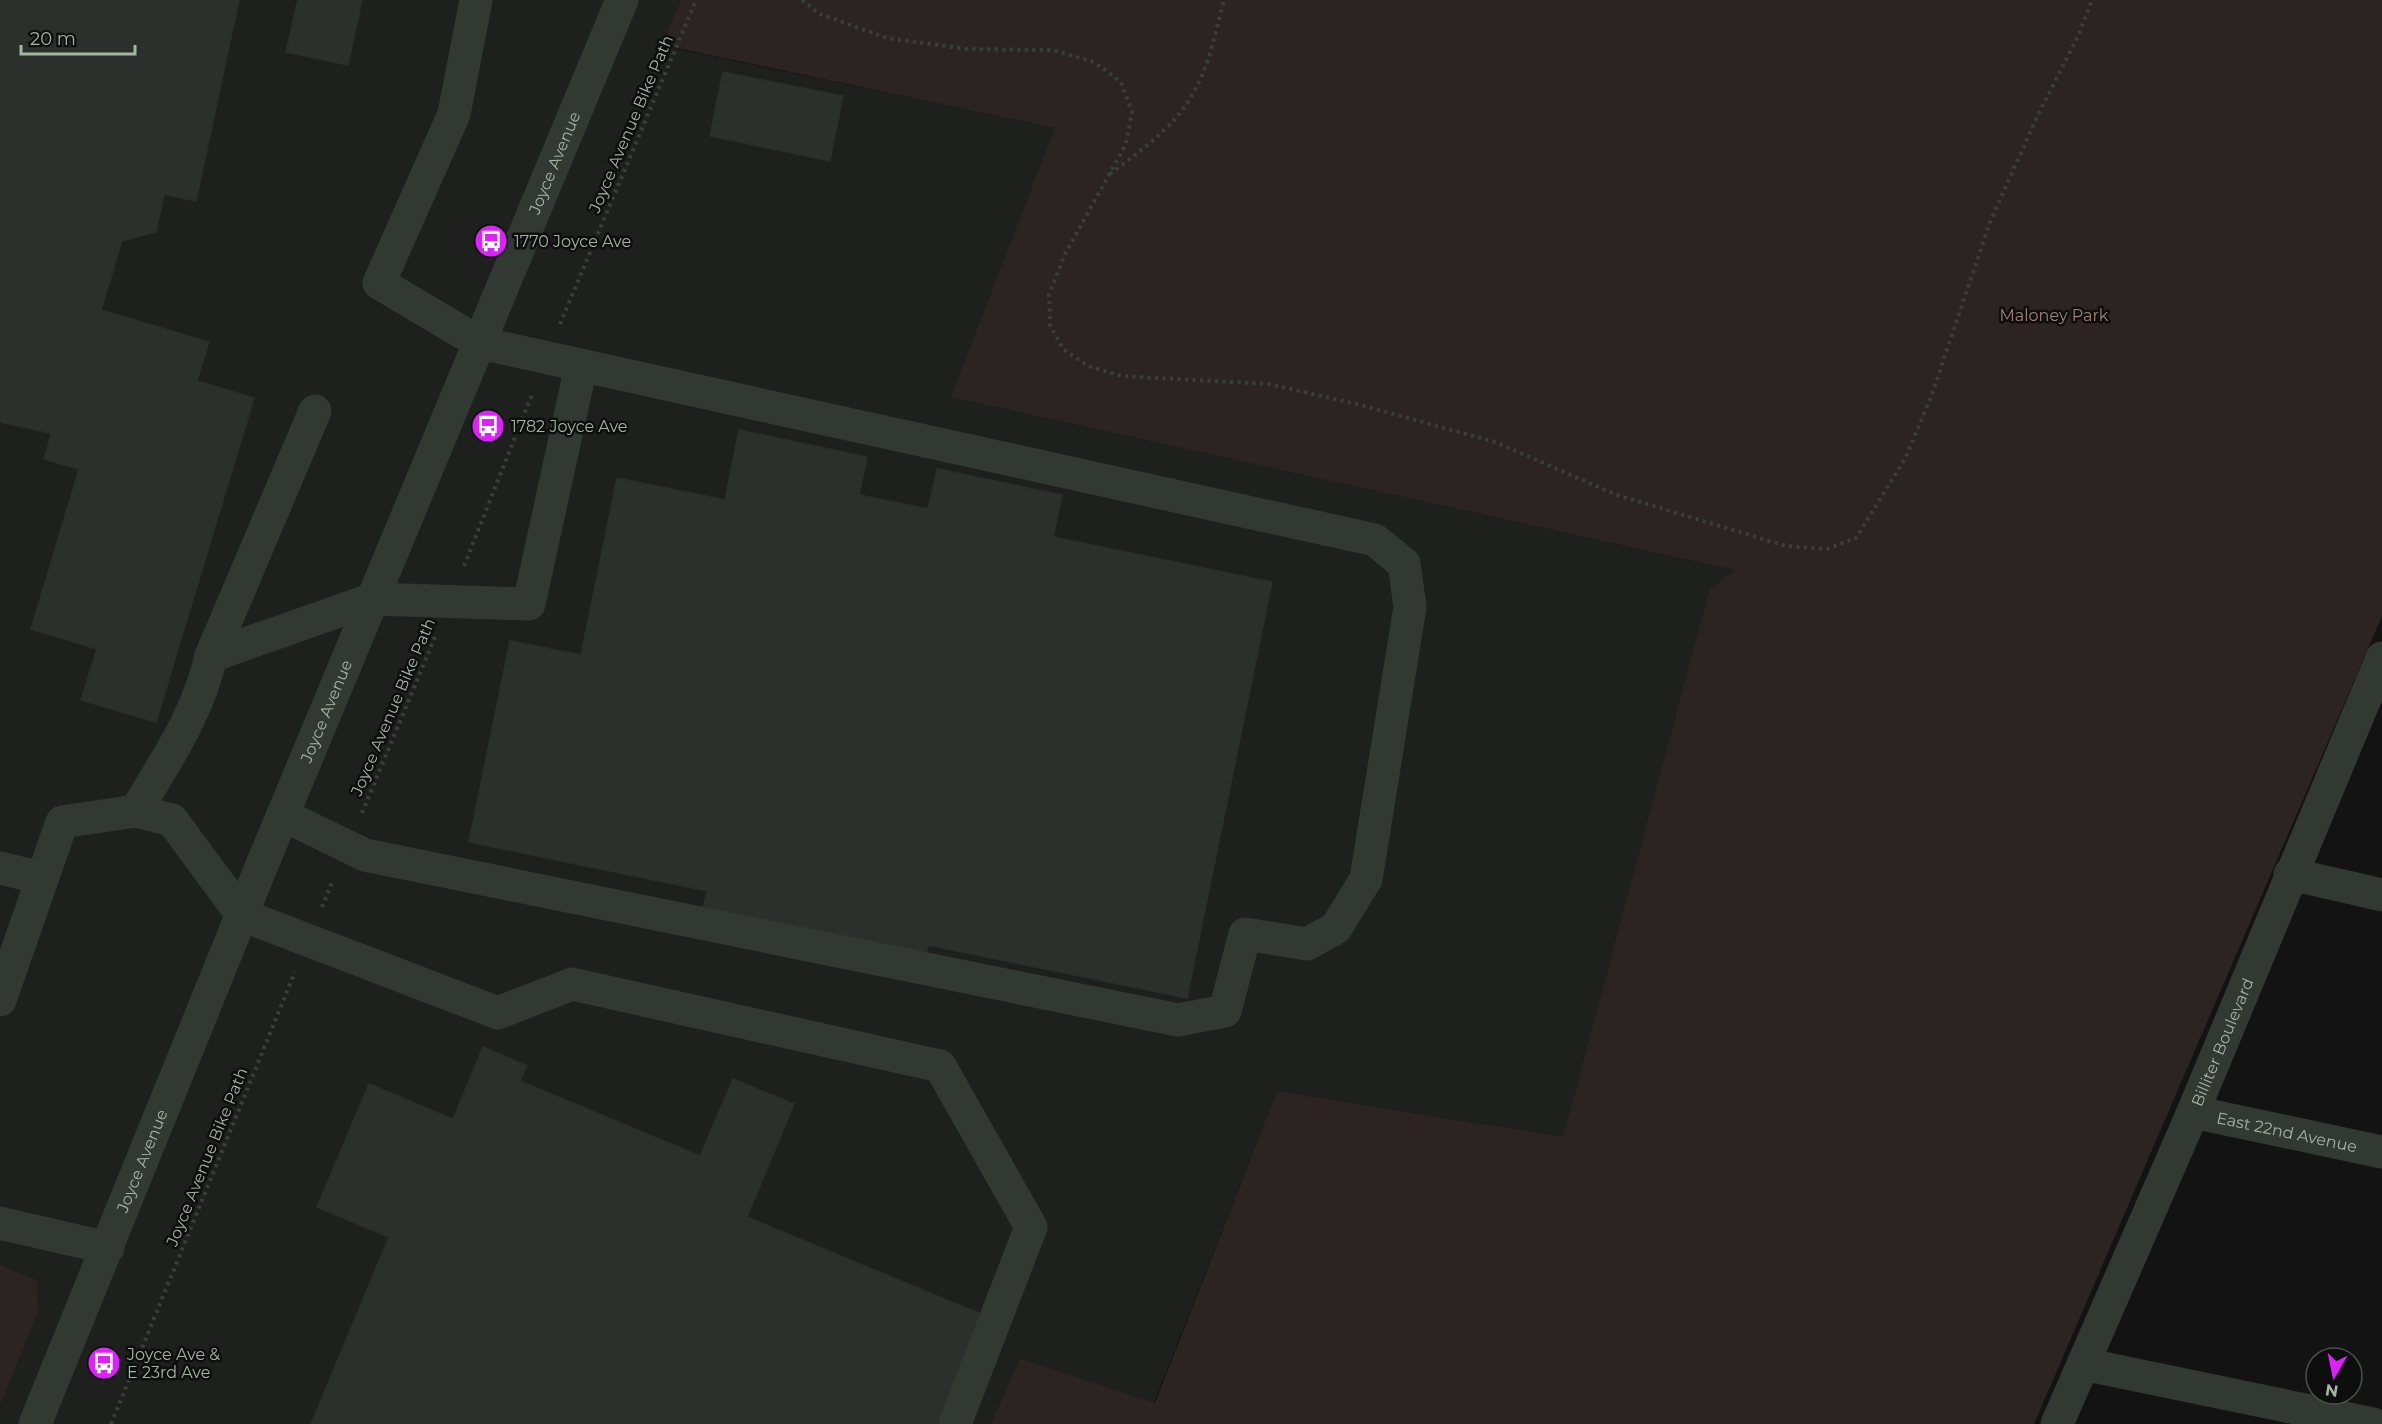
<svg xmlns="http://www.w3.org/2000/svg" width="2382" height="1424" viewBox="0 0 2382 1424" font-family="Montserrat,sans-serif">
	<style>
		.built { fill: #1e201e }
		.green { fill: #2b2422 }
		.building { fill: #2c302c; stroke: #2b2f2c; stroke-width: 1.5 }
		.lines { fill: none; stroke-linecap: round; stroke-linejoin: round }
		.path { stroke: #394038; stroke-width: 4; stroke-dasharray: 3 4.5; stroke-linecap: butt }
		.minor { stroke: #323933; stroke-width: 33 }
		.labels { text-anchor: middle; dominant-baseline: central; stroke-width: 5; stroke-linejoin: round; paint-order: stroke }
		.street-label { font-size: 16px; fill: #a4b5a2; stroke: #0d0e0d }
		.poi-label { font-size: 16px; fill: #a4b5a2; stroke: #0d0e0d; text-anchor: start }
		.park-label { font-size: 16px; fill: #a18278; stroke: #0d0e0d }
	</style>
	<rect width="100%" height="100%" fill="#121312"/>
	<path class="built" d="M0 0H681L663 46 1056 128 952 397 1736 570 1709 590 1563 1137 1277 1091 1154 1403 1020 1358 991 1424H0V1406L38 1312 37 1280 0 1265Z"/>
	<path class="green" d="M681 0H2382V616L2034 1424H991L1020 1358 1155 1403 1277 1091 1563 1137 1709 590 1735 570 951 397 1055 128 662 45Z
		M0 1265 37 1280 38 1312 0 1406Z"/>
	<path class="building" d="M0 0H239L196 201 164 194 156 232 122 241 110 237 51 433 0 422Z
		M298 0H362L348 65 286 52Z
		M723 72 843 96 830 161 710 136Z
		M110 237 122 241 101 310 209 342 197 381 254 398 156 722 81 700 97 649 31 629 79 469 44 459Z
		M739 430 867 457 859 495 928 509 937 469 1062 495 1053 537 1272 582 1187 998 928 945 923 969 700 922 707 891 469 842 510 641 581 655 617 478 725 500Z
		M483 1047 527 1066 520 1081 700 1156 733 1079 794 1104 747 1217 983 1315 937 1424H311L389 1237 317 1207 369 1084 453 1119Z"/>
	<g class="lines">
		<path class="path" d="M802 0 820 14 887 38 967 49 1052 50 1094 62 1121 82 1132 112 1126 144 1065 254 1049 295 1050 325 1063 349 1088 366 1122 376 1269 384 1365 406 1495 442 1617 495 1786 546 1827 549 1856 538 1906 457 1931 397 1990 222 2037 117 2079 34 2092 0
			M1110 174C1139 152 1172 129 1191 97 1209 68 1215 33 1224 0
			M560 324 696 0
			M464 566 533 392
			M362 813 435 637
			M322 907 333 880
			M111 1424 295 972"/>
		<g class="minor">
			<path d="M211 656 315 411"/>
			<path d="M136 811C165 762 199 712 211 656L373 599 529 604 581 366"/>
			<path d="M283 815 365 855 1178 1020 1225 1011 1245 934 1307 944 1336 928 1366 879 1410 607 1404 564 1375 540 480 343 379 283 454 114 476 0"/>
			<path d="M0 868 42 878"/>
			<path d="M2290 874 2382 895"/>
			<path d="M0 1000 62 822 136 811 172 820 242 915 498 1013 572 984 940 1066 1031 1227 955 1424"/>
			<path id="s1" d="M2193 1112 2382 1152"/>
			<path d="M0 1223 108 1248"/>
			<path d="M2083 1364 2373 1424"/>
			<path id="s2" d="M35 1424 264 860 622 0"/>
			<path id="s3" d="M2057 1424 2193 1112 2382 658"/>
		</g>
	</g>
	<defs>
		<symbol id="bus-disc" viewBox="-11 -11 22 22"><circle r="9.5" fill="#de20fc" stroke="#0d0e0d"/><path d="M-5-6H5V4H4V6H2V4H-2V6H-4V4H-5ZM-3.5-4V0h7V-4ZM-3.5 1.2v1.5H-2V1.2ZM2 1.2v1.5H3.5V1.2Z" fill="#fff"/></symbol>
	</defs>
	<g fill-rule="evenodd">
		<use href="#bus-disc" x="472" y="222" width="38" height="38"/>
		<use href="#bus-disc" x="469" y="407" width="38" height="38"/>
		<use href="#bus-disc" x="85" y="1344" width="38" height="38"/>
	</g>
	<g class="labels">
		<g class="street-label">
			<text transform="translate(631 124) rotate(-67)">Joyce Avenue Bike Path</text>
			<text stroke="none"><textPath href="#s2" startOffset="1364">Joyce Avenue</textPath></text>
			<text transform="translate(393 707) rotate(-67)">Joyce Avenue Bike Path</text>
			<text stroke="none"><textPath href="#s2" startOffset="770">Joyce Avenue</textPath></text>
			<text stroke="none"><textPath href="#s3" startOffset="416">Billiter Boulevard</textPath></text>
			<text stroke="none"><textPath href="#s1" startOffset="96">East 22nd Avenue</textPath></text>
			<text transform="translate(207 1157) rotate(-68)">Joyce Avenue Bike Path</text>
			<text stroke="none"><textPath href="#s2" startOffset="284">Joyce Avenue</textPath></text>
		</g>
		<g class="poi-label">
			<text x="514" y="241">1770 Joyce Ave</text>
			<text x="511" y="426">1782 Joyce Ave</text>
			<text x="127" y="1354">Joyce Ave &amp;<tspan x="127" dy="18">E 23rd Ave</tspan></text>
		</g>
		<g class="park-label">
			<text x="2054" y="315">Maloney Park</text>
		</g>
	</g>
	<g transform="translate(2334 1376) rotate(189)"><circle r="28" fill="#0d0e0d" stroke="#495149" stroke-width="1.5"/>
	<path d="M0-4.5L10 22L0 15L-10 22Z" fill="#de20fc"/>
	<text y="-9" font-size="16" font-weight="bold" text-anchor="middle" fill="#a4b5a2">N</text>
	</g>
	<path d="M21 45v9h114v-9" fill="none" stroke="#a4b5a2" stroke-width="3"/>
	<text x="30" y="45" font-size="18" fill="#a4b5a2" stroke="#0d0e0d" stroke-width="4.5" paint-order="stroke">20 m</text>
</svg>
